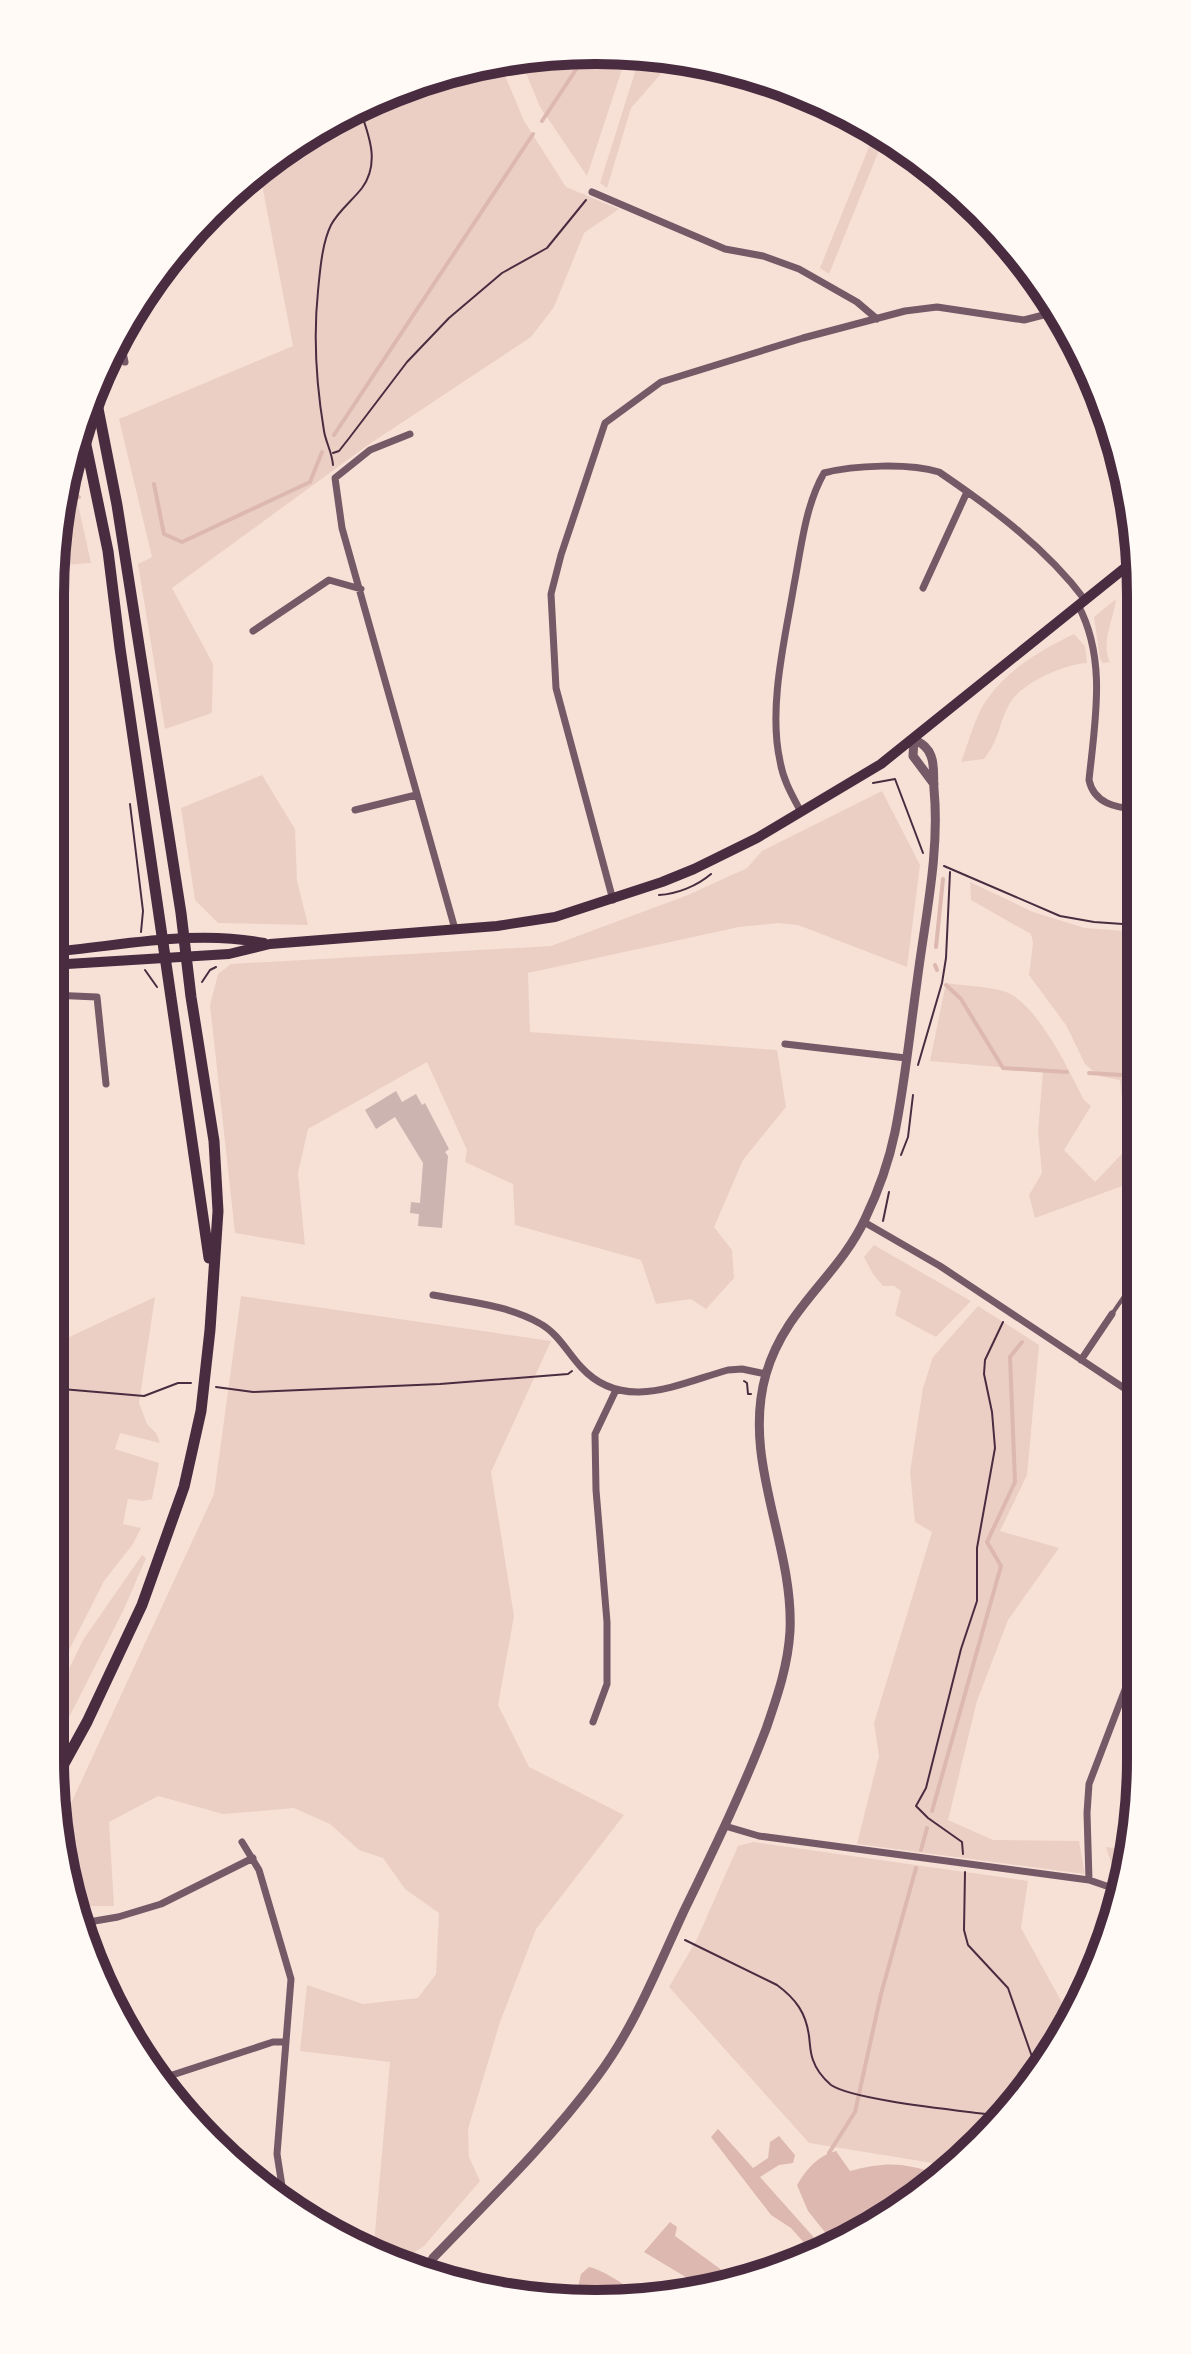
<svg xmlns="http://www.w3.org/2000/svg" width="1191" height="2354" viewBox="0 0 1191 2354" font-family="'Source Serif 4',serif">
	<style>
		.green { fill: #ebcfc5 }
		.water { fill: #dcb8b0 }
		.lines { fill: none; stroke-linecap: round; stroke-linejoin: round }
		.stream { stroke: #dcb8b0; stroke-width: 4 }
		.building { fill: #ccb4b1 }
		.path { stroke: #4a2c40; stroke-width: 2 }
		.service { stroke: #755966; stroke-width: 4 }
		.minor { stroke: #755966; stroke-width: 7 }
		.tertiary { stroke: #755966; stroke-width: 9 }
		.secondary { stroke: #4a2c40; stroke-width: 10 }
		.primary { stroke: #4a2c40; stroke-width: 11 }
		.rim { fill: none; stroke: #4a2c40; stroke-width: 10 }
	</style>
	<rect width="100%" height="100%" fill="#f7e1d7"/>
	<path class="green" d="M628 51 587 176 540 107 519 56Z
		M641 53 657 56 667 67 631 108 607 188 600 183Z
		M499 61 524 121 566 187 619 209 584 233 554 307 531 337 368 445 172 588 213 664 212 713 165 729 138 564 152 557 119 419 293 346 259 169 322 123 420 79Z
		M875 132 884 138 829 274 820 268Z
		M68 459 91 563 54 566 51 586V560Z
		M1137 585V661H1123C1131 635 1142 617 1124 593Z
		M1116 599C1114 619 1100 643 1110 662L1103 663 1100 659 1094 617Z
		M1074 634 1085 646 1087 663C1065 664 1021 683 1010 703 998 724 1001 737 984 759L961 762C969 742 975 715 988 698 1009 668 1043 649 1074 634Z
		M262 775 295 829 297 881 308 925 218 923 195 900 181 808Z
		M882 791 920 865 907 967 798 925 778 923 739 927 528 973 530 1032 777 1050 786 1107 743 1160 714 1227 732 1250 734 1278 706 1309 691 1299 656 1304 641 1260 515 1225 513 1184 465 1162 467 1150 427 1062 308 1129 298 1173 305 1245 235 1233 210 1005 218 974 231 964 551 946 688 895 747 868 762 851Z
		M970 882 1033 912 1085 928 1137 932 1138 1116 1122 1100 1120 1080 1099 1076 1085 1064 1066 1025 1029 975 1033 943 1031 934 971 900Z
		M946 983C964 986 985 986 1003 991 1036 1000 1069 1071 1084 1100L1091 1106 1064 1150 1095 1182 1138 1137V1194L1125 1185 1035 1218 1029 1195 1042 1173 1038 1132 1043 1071 930 1061Z
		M874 1245 971 1301 936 1337 895 1315 901 1291 894 1286H883L873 1274 864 1257Z
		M241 1296 551 1341 491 1472 514 1616 498 1705 529 1767 624 1815 536 1929 500 2022 468 2129 469 2157 480 2181 424 2246 396 2265 373 2255 390 2062 300 2051 307 1985 363 2004 418 1998 436 1974 439 1913 405 1889 383 1858 359 1850 330 1824 294 1808 223 1814 158 1796 109 1822 114 1906H74L61 1825 214 1494Z
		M155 1297 139 1403 147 1424 156 1433 160 1443 120 1433 115 1449 159 1463 152 1499 143 1501 128 1499 123 1524 141 1528 133 1544 104 1581 57 1674 53 1673 50 1689V1437L58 1428 50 1430V1346Z
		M978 1306 1039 1345 1027 1475 1000 1531 1059 1548 1008 1620 977 1701 948 1820 993 1840 1079 1841 1085 1874 857 1844 879 1756 874 1723 932 1532 915 1522 910 1472 923 1388 933 1357Z
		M142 1555 146 1558 124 1609 50 1755V1708L83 1640Z
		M753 1842 1028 1881 1021 1928 1071 2019 982 2144 951 2166 809 2143 669 1987 697 1939 738 1846Z
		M1106 1847 1131 1850 1126 1881 1112 1866Z"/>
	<path class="water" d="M718 2129 753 2168 768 2158 770 2142 779 2136 795 2155 793 2163 779 2165 760 2177 826 2251 815 2255 791 2228 771 2215 711 2137Z
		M836 2151 850 2171C889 2161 902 2163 940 2174L837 2247 808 2211 797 2185C806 2170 817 2156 836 2151Z
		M670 2222 677 2227 675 2236 734 2279 704 2288 644 2252Z
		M589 2267C607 2271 629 2289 646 2299L606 2297 597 2294 592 2297 579 2296 577 2292 581 2274Z"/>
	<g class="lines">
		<path class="stream" d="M542 121 587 53
			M334 435 533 134
			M154 484 164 534 182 542 310 482 322 452
			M62 501 79 497
			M936 947 943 879
			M935 965 937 970
			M946 985 961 999 1003 1068 1067 1072
			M1089 1073 1138 1076
			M932 1811 1001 1566 987 1542 1015 1482 1010 1357 1022 1342
			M921 1850 927 1828
			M829 2153 855 2112 881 1994 916 1868"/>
	</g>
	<path class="building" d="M396 1091 402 1102 416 1094 422 1105 425 1103 449 1149 445 1152 448 1156 442 1228 418 1226 419 1214 410 1213 411 1202 420 1203 423 1163 395 1117 376 1129 365 1110Z"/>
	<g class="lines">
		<path class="path" d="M333 453 339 451 350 437 407 362 449 318 502 273 547 248 586 200
			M333 465C332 452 326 443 324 431 316 383 313 339 318 291 320 271 322 243 331 225 339 210 352 201 362 188 381 162 368 133 359 107
			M873 783 895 779 923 853
			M130 804 143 911 141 932
			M944 866 1060 916 1094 922 1137 925
			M659 895C677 894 697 886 711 874
			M145 970 157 987
			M202 982 210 970 216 967
			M918 1065 942 983 946 958 950 872
			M901 1155 908 1137 913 1095
			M883 1221 889 1192
			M50 1329 64 1369
			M744 1381 747 1383 748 1394H751
			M216 1387 253 1392 440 1384 568 1374 572 1371
			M50 1388 144 1396 178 1383H191
			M963 1854 962 1842 928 1818 916 1806 926 1788 961 1649 977 1601V1548L995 1448 992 1412 984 1374 985 1360 1003 1322
			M965 1872 964 1930 968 1945 1008 1988 1036 2068
			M685 1940 777 1985C796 1999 806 2013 809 2036 810 2043 810 2053 813 2060 816 2069 824 2079 831 2085 855 2101 967 2111 1001 2116"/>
		<path class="service" d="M1112 1314 1138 1276"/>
		<path class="minor" d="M592 192 725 249 763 256 799 269 857 302 877 319
			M119 333 125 362
			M410 434 370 450 335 478 342 528 455 929
			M923 588 967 492
			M1078 605C1107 659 1095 721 1089 780 1094 804 1116 807 1137 810
			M253 631 329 580 361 589
			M355 810 416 795
			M801 812C792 795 783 780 780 761 768 707 785 639 794 585 801 549 805 506 824 473 854 465 909 463 939 472 992 508 1046 548 1085 600
			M613 900 556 688 551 594 561 555 605 423 661 382 803 338 905 311 937 307 1024 320 1059 311
			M51 995 97 997 106 1084
			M785 1044 906 1058
			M864 1222 940 1266 1139 1398
			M433 1295C468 1302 507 1305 539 1323 558 1333 567 1352 581 1367 623 1413 678 1384 728 1370L742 1369 766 1374
			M1081 1360 1112 1314
			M593 1722 607 1684V1622L596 1490 595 1434 616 1390
			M725 1826 759 1836 1089 1880 1124 1892
			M242 1842 259 1870 291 1979 277 2154 285 2205
			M1089 1880 1087 1813 1089 1784 1139 1653
			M77 1924 118 1917 161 1904 253 1858
			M157 2080 273 2042H286"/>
		<path class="tertiary" d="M424 2274 433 2258C489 2200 549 2142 597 2077 634 2028 657 1969 683 1913 712 1853 742 1792 766 1729 777 1697 788 1666 790 1631 794 1544 741 1461 766 1374 785 1308 838 1277 865 1219 878 1192 889 1161 895 1132 905 1082 910 1031 917 982 925 918 940 853 934 789 933 778 935 766 931 756 928 747 922 744 914 739L913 756 934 784"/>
		<path class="secondary" d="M51 952C121 946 194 929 264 943
			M51 965 229 954 270 944 497 926 555 917 662 882 694 869 757 838 881 764 1136 559"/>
		<path class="primary" d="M81 421 108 551 120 648 209 1258
			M54 1782 87 1722 142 1605 184 1487 201 1411 210 1330 218 1211 214 1141 191 997 181 913 117 505 94 388"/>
	</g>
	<path d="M0 0H1191V2354H0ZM595 64H596A531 531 0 0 1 1127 595V1759A531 531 0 0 1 596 2290H595A531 531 0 0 1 64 1759V595A531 531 0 0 1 595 64Z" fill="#fffaf5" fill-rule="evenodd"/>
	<path class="rim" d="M595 64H596A531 531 0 0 1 1127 595V1759A531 531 0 0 1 596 2290H595A531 531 0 0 1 64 1759V595A531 531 0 0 1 595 64Z"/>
</svg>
